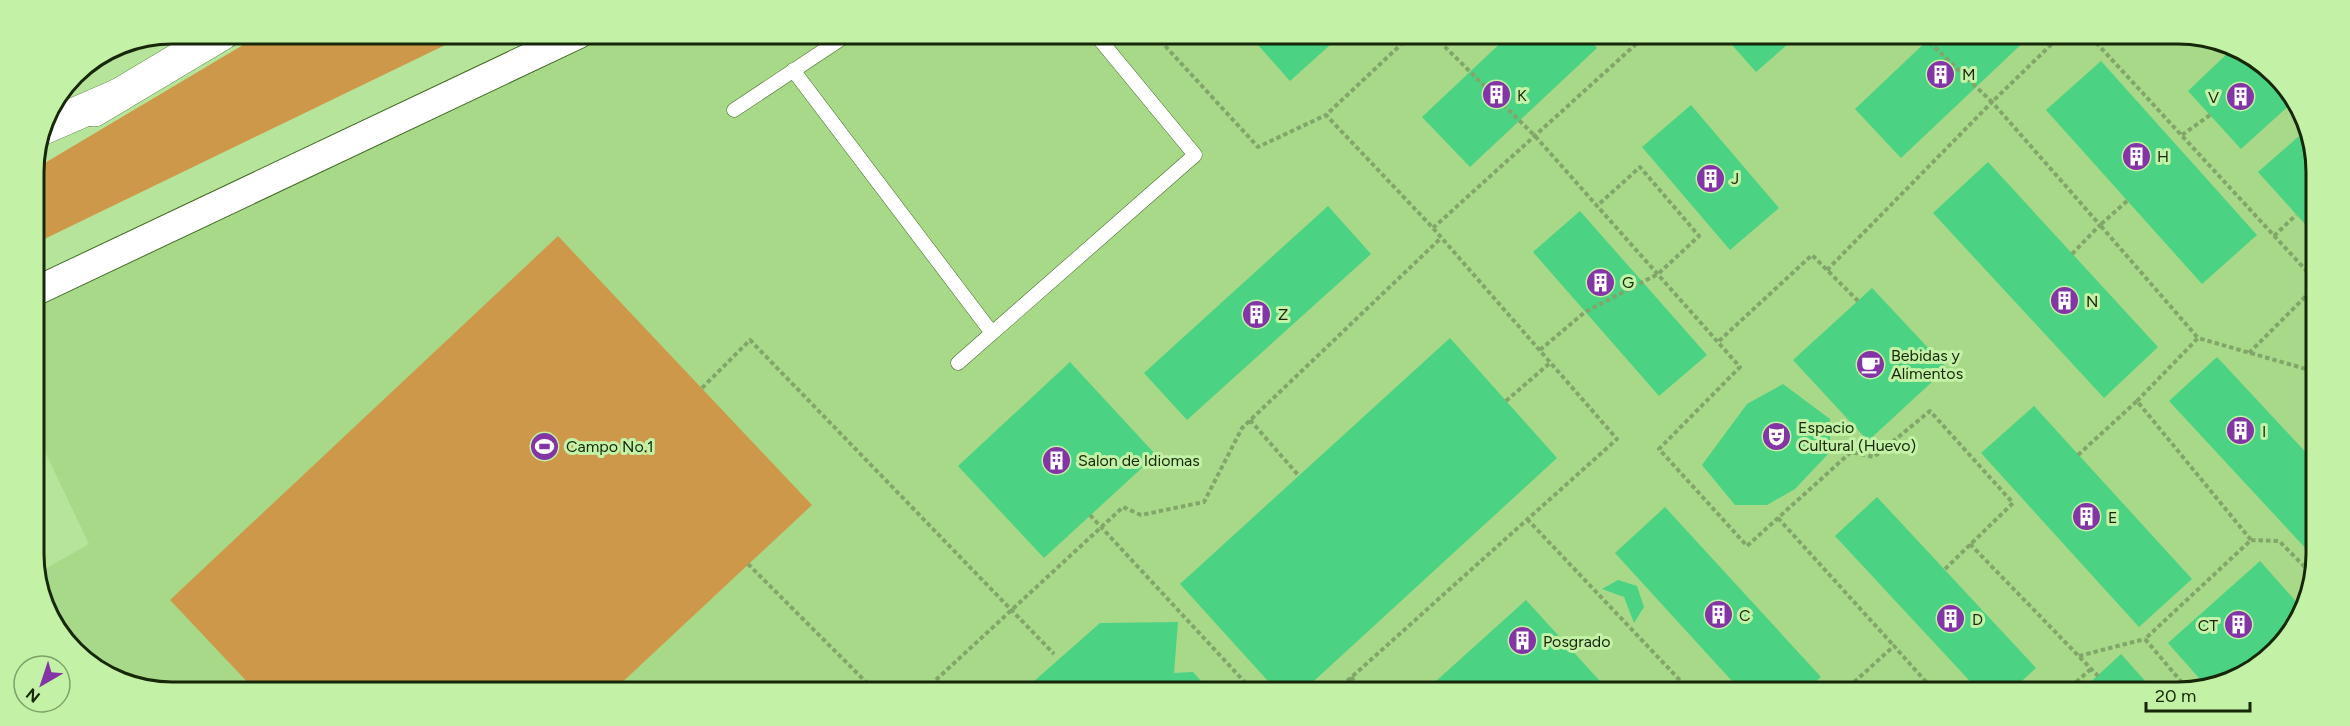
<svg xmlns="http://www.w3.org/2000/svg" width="2350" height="726" viewBox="0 0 2350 726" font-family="Figtree,sans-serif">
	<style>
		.built { fill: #a8d989 }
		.green { fill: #ce984a }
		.building { fill: #4bd283 }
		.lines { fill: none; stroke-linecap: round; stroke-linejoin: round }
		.lane-casing { stroke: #426923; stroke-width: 15 }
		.street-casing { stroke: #426923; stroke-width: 30 }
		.primary-casing { stroke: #426923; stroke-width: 34 }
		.highway-casing { stroke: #426923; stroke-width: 34 }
		.path { stroke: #82a66a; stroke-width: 4; stroke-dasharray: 4.5 3; stroke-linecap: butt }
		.lane { stroke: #fff; stroke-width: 14 }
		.street { stroke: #fff; stroke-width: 28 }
		.primary { stroke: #fff; stroke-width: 33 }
		.highway { stroke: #fff; stroke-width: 33 }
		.labels { text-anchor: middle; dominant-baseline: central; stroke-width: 6; stroke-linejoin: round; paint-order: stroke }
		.poi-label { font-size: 16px; fill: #17270a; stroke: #c3f1a6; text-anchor: start }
		.rim { fill: none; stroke: #17270a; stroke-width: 3 }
	</style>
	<rect width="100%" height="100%" fill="#b6e49a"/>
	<path class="built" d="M586 34 2214 38 2282 80 2314 145 2312 590 2263 664 2187 693 136 688 73 652 36 581V574L89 544 35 431 34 297Z"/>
	<path class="green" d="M263 33 468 34 34 244 33 170Z
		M558 236 812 505 615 689H254L170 600Z"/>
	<path class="building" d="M1249 35 1340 36 1290 81Z
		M1508 36H1586L1597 48 1470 167 1422 117Z
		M1725 37H1796L1756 72Z
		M1931 37H2029L1901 158 1855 109Z
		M2232 49 2258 65 2292 103 2241 149 2188 91Z
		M2101 61 2257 235 2202 284 2046 110Z
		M1691 105 1779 208 1730 250 1642 147Z
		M2307 129 2314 145V234L2258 172Z
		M1988 162 2158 347 2104 398 1933 213Z
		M1328 206 1371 254 1187 420 1144 373Z
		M1580 211 1707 355 1659 396 1533 252Z
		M1872 288 1947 368 1868 441 1793 360Z
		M1450 338 1557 458 1303 691H1277L1180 584Z
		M2217 357 2313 460V548L2309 552 2169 401Z
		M1070 362 1156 455 1044 558 958 466Z
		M1783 384 1830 419V452L1795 489 1767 505H1735L1702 465 1747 404Z
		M2034 406 2192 579 2139 627 1981 453Z
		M1877 497 2036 668 2010 692H1980L1835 536Z
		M1665 507 1821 677 1804 692H1742L1615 553Z
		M2260 561 2301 607 2263 664 2206 686 2168 643Z
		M1618 580 1637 586 1644 607 1634 623 1624 597 1602 589Z
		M1526 600 1609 691H1443L1435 682Z
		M1178 622 1174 673 1193 672 1210 691 1024 690 1100 623Z
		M2121 654 2156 693H2086L2083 689Z"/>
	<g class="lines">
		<defs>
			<path id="lane" d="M793 70 992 333
				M734 110 847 35
				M958 363 1195 155 1096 35"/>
			<path id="street" d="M34 292 579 34"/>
			<path id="primary" d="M94 110 223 33"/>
			<path id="highway" d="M41 129 119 95"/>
		</defs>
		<use href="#lane" class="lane-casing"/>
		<use href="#street" class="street-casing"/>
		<use href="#primary" class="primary-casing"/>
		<use href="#highway" class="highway-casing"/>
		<path class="path" d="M1155 35 1258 147 1326 115
			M1434 36 1535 136 1740 367 1659 449 1747 546 1851 452 1874 457 1930 411 2013 503 1944 570
			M1924 37 1992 102 2059 37
			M2091 37 2314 279
			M2282 79 2283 81
			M2182 135 2210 115
			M2127 201 2100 225 2198 338
			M1433 228 1645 36
			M2274 236 2296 215
			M1827 270 1992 102 2100 225 2072 254
			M1719 341 1812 255 1858 301
			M1540 350 1585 312 1658 274 1699 236 1640 167 1597 206
			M2249 353 2314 288
			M702 388 750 340 1054 654
			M1506 401 1551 362
			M2137 401 2198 338 2313 371
			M1250 420 1299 476
			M2078 455 2137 401 2251 540 2145 639 2190 692
			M1090 515 1253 691
			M1778 518 1894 646
			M1527 519 1691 692
			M2251 540 2279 541 2312 574
			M1970 544 2098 676
			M748 564 874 690
			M2079 656 2145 639
			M1351 677 1363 691
			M925 690 1123 507 1141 515 1204 502 1242 428 1441 238
			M1336 691 1617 439 1433 228 1326 115 1410 36
			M1843 692 1894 646 1935 692
			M2065 692 2091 669"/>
		<use href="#lane" class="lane"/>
		<use href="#street" class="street"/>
		<use href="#primary" class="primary"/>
		<use href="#highway" class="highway"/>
	</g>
	<defs>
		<symbol id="building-disc" viewBox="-11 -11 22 22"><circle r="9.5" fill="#8335a5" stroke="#c3f1a6"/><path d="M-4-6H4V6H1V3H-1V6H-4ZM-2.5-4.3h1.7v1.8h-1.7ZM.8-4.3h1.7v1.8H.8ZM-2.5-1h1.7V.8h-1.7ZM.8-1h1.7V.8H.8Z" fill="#fff"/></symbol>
		<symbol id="cafe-disc" viewBox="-11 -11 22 22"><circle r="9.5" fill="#8335a5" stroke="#c3f1a6"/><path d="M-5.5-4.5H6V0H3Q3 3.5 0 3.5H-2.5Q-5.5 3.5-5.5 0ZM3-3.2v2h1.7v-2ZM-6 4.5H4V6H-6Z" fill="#fff"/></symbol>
		<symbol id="theatre-disc" viewBox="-11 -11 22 22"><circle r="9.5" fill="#8335a5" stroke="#c3f1a6"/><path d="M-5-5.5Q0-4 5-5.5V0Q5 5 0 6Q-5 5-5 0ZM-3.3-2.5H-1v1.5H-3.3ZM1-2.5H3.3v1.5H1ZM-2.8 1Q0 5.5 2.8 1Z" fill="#fff"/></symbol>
		<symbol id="stadium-disc" viewBox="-11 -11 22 22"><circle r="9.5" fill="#8335a5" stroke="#c3f1a6"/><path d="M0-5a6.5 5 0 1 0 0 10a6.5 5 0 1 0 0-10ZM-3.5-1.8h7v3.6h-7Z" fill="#fff"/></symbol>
	</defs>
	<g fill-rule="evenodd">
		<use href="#building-disc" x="1924" y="58" width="33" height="33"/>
		<use href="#building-disc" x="1480" y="78" width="33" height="33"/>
		<use href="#building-disc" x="2224" y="80" width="33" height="33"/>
		<use href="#building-disc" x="2120" y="140" width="33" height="33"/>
		<use href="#building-disc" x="1694" y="162" width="33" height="33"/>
		<use href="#building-disc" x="1584" y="266" width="33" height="33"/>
		<use href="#building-disc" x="2048" y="284" width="33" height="33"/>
		<use href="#building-disc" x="1240" y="298" width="33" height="33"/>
		<use href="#cafe-disc" x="1854" y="348" width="33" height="33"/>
		<use href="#building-disc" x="2224" y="414" width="33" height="33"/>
		<use href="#theatre-disc" x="1760" y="420" width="33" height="33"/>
		<use href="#stadium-disc" x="528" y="430" width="33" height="33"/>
		<use href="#building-disc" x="1040" y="444" width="33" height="33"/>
		<use href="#building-disc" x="2070" y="500" width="33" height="33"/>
		<use href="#building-disc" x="1702" y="598" width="33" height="33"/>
		<use href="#building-disc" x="1934" y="602" width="33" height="33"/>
		<use href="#building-disc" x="2222" y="608" width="33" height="33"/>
		<use href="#building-disc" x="1506" y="624" width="33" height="33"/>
	</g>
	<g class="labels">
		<g class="poi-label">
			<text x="1962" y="74">M</text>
			<text x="1517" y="95">K</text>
			<text x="2219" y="97" text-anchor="end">V</text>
			<text x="2157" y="156">H</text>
			<text x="1731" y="178">J</text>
			<text x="1622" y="282">G</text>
			<text x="2086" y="301">N</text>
			<text x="1278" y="314">Z</text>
			<text x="1891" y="355">Bebidas y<tspan x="1891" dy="18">Alimentos</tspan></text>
			<text x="1798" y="427">Espacio<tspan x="1798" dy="18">Cultural (Huevo)</tspan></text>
			<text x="2262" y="431">I</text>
			<text x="566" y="446">Campo No.1</text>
			<text x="1078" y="460">Salon de Idiomas</text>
			<text x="2108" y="517">E</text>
			<text x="1739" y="615">C</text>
			<text x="1972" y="619">D</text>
			<text x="2218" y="625" text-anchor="end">CT</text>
			<text x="1543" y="641">Posgrado</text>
		</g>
	</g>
	<path d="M0 0H2350V726H0ZM172 44H2178A128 128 0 0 1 2306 172V554A128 128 0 0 1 2178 682H172A128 128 0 0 1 44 554V172A128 128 0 0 1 172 44Z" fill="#c3f1a6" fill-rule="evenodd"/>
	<path class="rim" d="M172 44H2178A128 128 0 0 1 2306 172V554A128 128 0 0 1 2178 682H172A128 128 0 0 1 44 554V172A128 128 0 0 1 172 44Z"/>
	<g transform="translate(42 684) rotate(219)"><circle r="28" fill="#c3f1a6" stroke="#7ea068" stroke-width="1.5"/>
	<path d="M0-4.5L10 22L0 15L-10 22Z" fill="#8335a5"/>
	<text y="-9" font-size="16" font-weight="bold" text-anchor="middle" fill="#17270a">N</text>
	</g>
	<path d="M2146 702v9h104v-9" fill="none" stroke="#17270a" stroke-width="3"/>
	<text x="2155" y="702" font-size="18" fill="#17270a" stroke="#c3f1a6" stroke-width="4.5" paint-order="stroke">20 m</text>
</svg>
